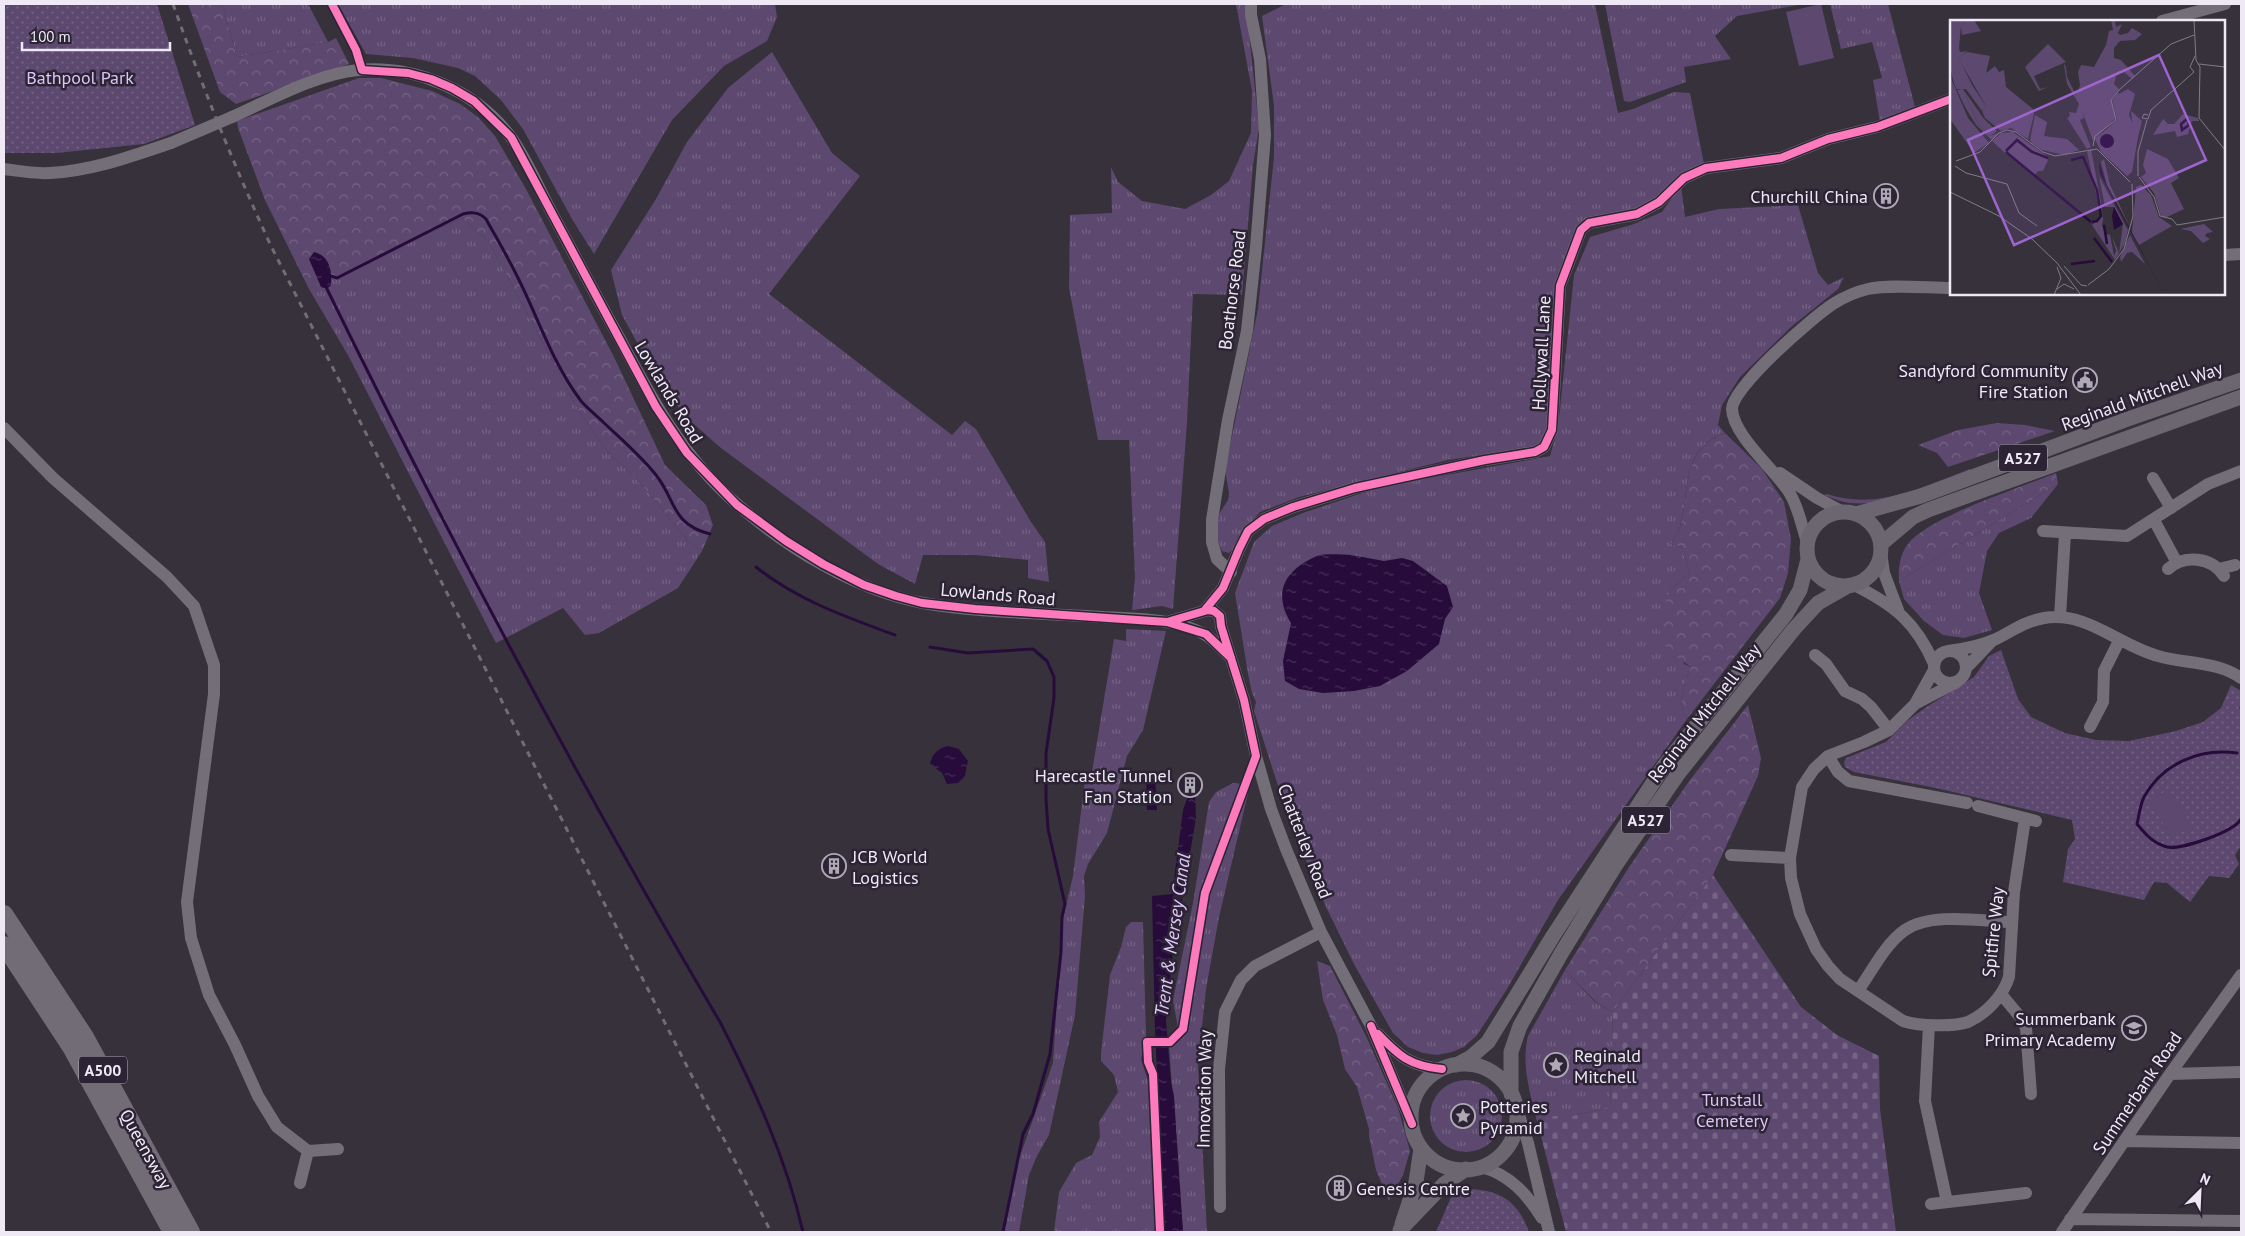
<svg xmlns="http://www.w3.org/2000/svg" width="2245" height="1236" viewBox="0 0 2245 1236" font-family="'PT Sans',sans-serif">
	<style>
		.grass { fill: url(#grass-tufts) }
		.forest { fill: url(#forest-crowns) }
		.cemetery { fill: url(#cemetery-stones) }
		.park { fill: url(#park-dots) }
		.pitch { fill: #5d496f }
		.water { fill: url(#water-ripples) }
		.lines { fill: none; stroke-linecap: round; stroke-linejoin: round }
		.stream { stroke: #270c3b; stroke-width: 3 }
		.minor { stroke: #736e78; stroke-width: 12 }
		.major { stroke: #6c6671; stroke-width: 15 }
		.highway { stroke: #726c76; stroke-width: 18 }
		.rail { stroke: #726c75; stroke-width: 3; stroke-dasharray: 6 6; stroke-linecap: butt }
		.minor-bridge { stroke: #736e78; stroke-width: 12 }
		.cycleway-casing { stroke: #2c2335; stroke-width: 11 }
		.cycleway { stroke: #fd7abc; stroke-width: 8 }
		.labels { text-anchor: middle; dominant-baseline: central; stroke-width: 5; stroke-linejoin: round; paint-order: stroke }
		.shield { fill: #2c2335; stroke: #b4aebb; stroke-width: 1 }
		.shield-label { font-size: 16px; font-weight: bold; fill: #efe9f5 }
		.park-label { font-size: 18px; fill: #ddc4f7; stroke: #2c2335 }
		.poi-label { font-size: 18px; fill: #efe9f5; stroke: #2c2335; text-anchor: end }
		.street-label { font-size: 18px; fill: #efe9f5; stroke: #2c2335 }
		.water-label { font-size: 19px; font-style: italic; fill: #e1c8fb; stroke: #2c2335 }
		.inset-river { fill: none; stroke: #270c3b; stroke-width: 2.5 }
		.inset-road { fill: none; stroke: #807b85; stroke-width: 1 }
		.view { fill: #9e65cf; fill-opacity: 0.15; stroke: #9e65cf; stroke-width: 2.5 }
		.inset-edge { fill: none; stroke: #efe9f5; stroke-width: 2.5 }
	</style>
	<defs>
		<pattern id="grass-tufts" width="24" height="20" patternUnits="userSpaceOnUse" patternTransform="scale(1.25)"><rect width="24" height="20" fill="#5d496f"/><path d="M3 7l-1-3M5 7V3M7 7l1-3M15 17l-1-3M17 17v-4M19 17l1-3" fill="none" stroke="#756384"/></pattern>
		<pattern id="forest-crowns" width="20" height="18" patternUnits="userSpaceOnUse" patternTransform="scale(1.25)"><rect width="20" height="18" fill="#5d496f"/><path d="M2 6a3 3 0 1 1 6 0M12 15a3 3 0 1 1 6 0" fill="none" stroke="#756384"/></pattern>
		<pattern id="cemetery-stones" width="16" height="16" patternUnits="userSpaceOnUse" patternTransform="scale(1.25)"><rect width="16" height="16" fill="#5d496f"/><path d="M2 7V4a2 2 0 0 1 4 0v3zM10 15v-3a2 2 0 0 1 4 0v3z" fill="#756384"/></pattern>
		<pattern id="park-dots" width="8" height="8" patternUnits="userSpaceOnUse" patternTransform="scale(1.25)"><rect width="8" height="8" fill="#5d496f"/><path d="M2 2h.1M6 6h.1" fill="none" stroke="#756384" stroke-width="1.8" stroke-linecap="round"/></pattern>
		<pattern id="water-ripples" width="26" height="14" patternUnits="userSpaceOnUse" patternTransform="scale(1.25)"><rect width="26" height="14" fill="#270c3b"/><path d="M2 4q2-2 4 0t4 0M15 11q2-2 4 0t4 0" fill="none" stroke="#472f58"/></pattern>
	</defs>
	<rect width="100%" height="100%" fill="#36313b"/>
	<path class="grass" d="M222 4H308L328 42 237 57Z
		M338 4H775L777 17 767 41 724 66 672 120 594 254 572 219 523 129 501 100 475 76 458 68 413 58 366 54Z
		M1236 4H1246L1259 128 1253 165 1242 295 1193 294 1187 422 1173 609 1162 606 1132 610 1135 577 1129 440H1098L1069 288 1070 215 1112 213 1111 167 1118 182 1142 201 1185 209 1211 195 1229 181 1251 133 1252 91Z
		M1286 4H1595L1618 113 1633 109 1674 92 1690 93 1704 164 1654 200 1632 211 1584 220 1561 271 1552 300 1553 334 1546 436 1535 447 1448 460 1299 497 1260 512 1238 536 1233 549 1229 553 1222 551 1218 542 1217 528 1219 514 1228 500 1229 493 1225 470 1258 309 1274 157V106L1262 16Z
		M1605 4H1804L1737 16 1715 36 1731 59 1684 67 1686 82 1630 102 1624 101Z
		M1830 4H1888L1915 107 1880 122 1873 80 1882 78 1872 42 1841 49Z
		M772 52 832 153 860 176 769 294 952 435 965 421 976 429 1031 522 1045 542 1049 582 1028 578V560L975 555H923L915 584 878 564 721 448 688 419 659 383 622 315 611 270 656 199 687 142 728 88Z
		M1681 185 1685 217 1719 209 1798 205 1818 273 1828 285 1844 277 1838 289 1791 327 1740 377 1722 405 1718 425 1725 433C1682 448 1690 486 1681 522 1680 530 1675 537 1671 544L1681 547 1690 573 1669 591 1684 664 1691 667C1685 685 1675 701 1687 719L1558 900 1507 989 1477 1035 1464 1047 1452 1052 1437 1055 1423 1053 1408 1047 1393 1033 1355 966 1327 909 1290 823 1254 711 1256 702 1252 693 1248 674 1235 593 1254 542 1272 526 1303 513 1380 487 1550 456 1558 428 1574 275 1590 237 1634 224 1662 212Z
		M462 218 489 242 579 411 607 451 643 486 687 540 702 551 678 588 599 633 585 635 563 608 496 643 349 357 309 289Z
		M1970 469 1971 472C1936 485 1889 507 1850 503 1841 502 1832 498 1824 495L1827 494C1876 511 1925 486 1970 469Z
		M2058 484 2031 518 1999 533 1987 551 1979 593 1992 630 1964 638 1943 635 1924 621 1904 599 1899 581Z
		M1126 629 1166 631 1143 730 1127 756 1107 833 1088 864 1084 876 1085 896 1075 1015 1049 1135 1037 1156 1029 1175 1019 1232H1002L1015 1170 1053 1063 1062 923 1073 876 1085 780 1091 778 1114 639 1126 641Z
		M1233 783 1250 785 1219 917 1206 989 1198 1064 1207 1232H1183L1169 1046 1177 1042 1178 1028 1173 1000 1193 903 1209 802 1216 792Z
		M1131 922H1143L1146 1037 1141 1059 1148 1081 1156 1232H1054L1059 1192 1076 1163 1092 1155 1100 1137 1099 1122 1118 1092 1114 1075 1101 1061V1053L1110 975 1121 947 1126 927Z
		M1565 970 1596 1003 1613 1012 1610 1107 1572 1116H1545L1537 1121C1530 1093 1521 1065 1528 1036Z
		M1430 1116a36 36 0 1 1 72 0a36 36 0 1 1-72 0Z"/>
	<path class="forest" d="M188 4H222L237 57 328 42 336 38 349 64 236 104 220 92Z
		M359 78H381L432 91 460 104 478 117 495 136 526 189 614 357 665 465 706 505 713 525 702 551 687 540 643 486 607 451 579 411 489 242 462 218 309 289 265 200 238 128 237 121Z
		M1997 423 2025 425 2055 431 1948 467 1937 453 1918 445 1958 430Z
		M1725 433 1762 469 1784 502 1791 539 1788 573 1780 598 1687 719C1675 701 1685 685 1691 667L1668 651 1658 628 1669 591 1690 573 1681 547 1671 544C1675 537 1680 530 1681 523 1690 486 1682 449 1725 433Z
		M2056 473 2058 484 1899 581C1898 568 1900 554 1908 544 1930 516 2020 488 2056 473Z
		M1748 705 1761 758 1758 776 1713 875 1613 1012 1597 1003 1565 970 1629 867 1690 780Z
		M1317 961 1330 966 1366 1036 1398 1108 1410 1151 1403 1175 1389 1201 1376 1170 1369 1136V1129L1357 1087 1345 1069 1337 1035 1323 1000Z"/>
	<path class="cemetery" d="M1713 875 1801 1007 1837 1035 1879 1056 1880 1109 1896 1232H1566L1537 1121 1545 1116H1572L1610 1107 1613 1012Z"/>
	<path class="park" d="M4 4H157L195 125 144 144 56 153H5Z
		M2001 650 2018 699 2031 717 2065 733 2096 740 2129 741 2176 731 2203 722 2221 708 2231 685 2241 691V704L2239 708 2241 710V846L2235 855 2239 864 2229 878 2209 876 2190 902 2167 883 2154 882 2144 900 2063 882 2068 849 2075 839 2072 820 1936 788 1854 772 1845 767 1844 762 1846 758 1886 742 1907 721 1925 708 1974 677 1989 656Z
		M1468 1189C1500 1190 1518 1201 1529 1232H1436L1452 1195Z"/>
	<path class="pitch" d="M1821 4 1834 58 1799 66 1786 12Z
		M2169 789 2192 826 2172 838 2149 801Z"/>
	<path class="water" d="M314 252C330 256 332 271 331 285L327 289 321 287 309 259Z
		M1352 555 1384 561 1402 558 1413 561 1447 586 1453 607 1445 619 1439 644 1407 671 1380 686 1354 691 1323 693 1299 689 1285 681 1283 661 1291 623C1272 592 1285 570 1317 556 1326 553 1342 555 1352 555Z
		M948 746 959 749 968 761 965 776 958 783 947 784 942 773 930 764C932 754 938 748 948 746Z
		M1150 776 1155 778 1157 810H1147L1146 777Z
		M1191 787 1195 788 1196 818 1172 960 1166 1020 1171 1082 1174 1096 1183 1232H1165L1155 1032 1152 896 1172 894 1183 810Z"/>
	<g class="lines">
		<path class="stream" d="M331 276 337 278 463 214C472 212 479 212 486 219 497 239 509 259 519 280 539 320 553 364 581 401 587 408 596 415 603 422 621 439 641 456 656 475 676 500 671 524 710 534
			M327 289C449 538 579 783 720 1022 755 1090 786 1158 803 1232
			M756 567C797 600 846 617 895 635
			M930 647 968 653 1033 649 1047 661 1054 677V698L1046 753V799L1048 829 1065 904 1062 917 1061 952 1050 1054 1033 1114 1023 1134 1003 1232
			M2237 753C2200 748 2163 763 2144 797 2140 805 2139 816 2137 824 2146 835 2153 843 2167 847 2181 850 2234 832 2241 819"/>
		<path class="minor" d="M2162 21 2225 4
			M232 117C270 100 316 74 358 70 415 65 475 90 510 136 526 157 540 191 553 215 575 256 597 298 620 339 652 400 684 459 738 505 789 549 855 590 923 603 981 613 1043 613 1102 617 1135 619 1172 618 1202 633 1213 638 1222 650 1231 658
			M4 169C19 171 35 174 50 173 92 171 132 156 171 143
			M2224 255 2241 254
			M4 428 53 478 167 577 194 606 214 665V694L187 902 191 938 209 995 235 1045 258 1096 277 1127 308 1151 338 1149
			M1780 473 1817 498 1843 512
			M2153 478 2171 508
			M2154 520 2176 561
			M2043 531 2127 536 2208 484 2241 471
			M1807 542C1801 524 1799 508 1789 492 1774 469 1733 435 1732 409 1732 387 1813 317 1833 304 1844 297 1855 292 1868 289 1889 284 1928 288 1951 288
			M1881 553 1884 573 1898 610
			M2168 569C2184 554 2212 557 2224 576
			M2219 569 2235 565
			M1231 572 1217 559 1212 542V520L1228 420 1247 331 1256 247 1265 135 1260 59 1251 15V4
			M1854 585C1894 605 1916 622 1934 664
			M1204 611 1223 588 1239 549 1248 531 1264 519 1293 507 1355 488 1485 460 1535 452 1544 447 1552 430 1560 286 1581 230 1589 223 1637 214 1659 202 1684 178 1706 168 1781 158 1828 139 1877 127 1951 99
			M2060 617 2065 534
			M1167 622 1208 610 1214 611 1220 616 1221 626 1244 700 1256 756 1271 809 1286 849 1321 932 1371 1026 1412 1124
			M1934 667a16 16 0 1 1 32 0a16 16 0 1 1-32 0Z
			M1948 651C1964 649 1981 646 1996 639 2012 631 2026 621 2044 618 2087 611 2118 645 2158 656 2185 664 2217 661 2241 678
			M1815 655 1826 664 1845 691 1862 699 1871 707 1889 730
			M1966 668 1991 642
			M1957 682 1915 704 1889 730 1864 742 1828 756 1814 769 1802 787 1790 858 1791 878 1800 914 1816 949 1828 966 1840 979 1903 1021C1917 1026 1954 1027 1968 1022 1986 1014 2003 996 2009 977L2014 892 2025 819
			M1915 704 1934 670
			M2090 727 2103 702 2104 671 2119 641
			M1828 756 1838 772 1849 781 1967 803
			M1978 806 2036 821
			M1731 855 1790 858
			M1858 991C1872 971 1885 944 1905 930 1931 912 1981 921 2011 922
			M2001 994 2021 1018 2026 1028 2031 1094
			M1929 1025 1925 1101 1947 1202
			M1378 1034C1399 1056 1410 1066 1442 1069
			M2170 1074 2241 1072
			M1516 1106 1528 1143 1549 1232
			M2125 1141 2241 1143
			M1481 1167C1509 1174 1527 1194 1542 1218
			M300 1183 308 1151
			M1931 1204 2026 1193
			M1220 1207 1219 1069 1225 1012 1241 980 1255 966 1321 932
			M2070 1219 2241 1221
			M2062 1232 2170 1074 2241 975"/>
		<path class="major" d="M1807 549a37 37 0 1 1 74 0a37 37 0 1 1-74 0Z
			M1856 514 1921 496 2125 420 2241 380
			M1881 544 1913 517 1928 510 2241 397
			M1411 1117a53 53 0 1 1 106 0a53 53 0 1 1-106 0Z
			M1456 1065 1471 1057 1488 1042 1553 936 1664 766 1786 614 1800 590 1808 559
			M1511 1094V1052L1520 1026 1562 952 1615 866 1678 774 1794 629 1818 603 1848 586
			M1402 1224 1416 1182 1421 1148
			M1400 1230 1444 1184 1466 1169"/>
		<path class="highway" d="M4 914 85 1037 191 1232
			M4 945 71 1047 172 1232"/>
		<path class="rail" d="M173 4C202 86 234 165 270 244L771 1232"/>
		<path class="minor-bridge" d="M171 143 232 117"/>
		<defs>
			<path id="cycleway" d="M332 4 356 50 362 70 408 73 431 79 452 88 474 101 511 137 656 407 687 453 737 505 786 541 823 564 864 585 896 596 922 603 975 609 1167 622 1206 634 1231 658
				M1204 611 1223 588 1239 549 1248 531 1264 519 1293 507 1355 488 1485 460 1535 452 1544 447 1552 430 1560 286 1581 230 1589 223 1637 214 1659 202 1684 178 1706 168 1781 158 1828 139 1877 127 1951 99
				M1371 1026 1412 1124
				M1378 1034C1399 1056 1410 1066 1442 1069
				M1160 1232 1153 1074 1148 1062 1147 1042H1170L1183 1029 1205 893 1256 756 1244 700 1221 626 1220 616 1214 611 1208 610 1167 622"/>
		</defs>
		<use href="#cycleway" class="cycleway-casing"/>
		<use href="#cycleway" class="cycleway"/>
	</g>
	<defs>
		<symbol id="building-ring" viewBox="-11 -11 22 22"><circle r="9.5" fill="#2c2335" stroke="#aea9b4" stroke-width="1.5"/><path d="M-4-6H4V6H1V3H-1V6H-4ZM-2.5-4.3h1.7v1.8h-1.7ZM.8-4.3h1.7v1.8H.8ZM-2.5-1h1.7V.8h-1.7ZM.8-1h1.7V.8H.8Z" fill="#aea9b4"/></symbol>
		<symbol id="civic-ring" viewBox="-11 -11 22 22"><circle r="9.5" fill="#2c2335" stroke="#aea9b4" stroke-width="1.5"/><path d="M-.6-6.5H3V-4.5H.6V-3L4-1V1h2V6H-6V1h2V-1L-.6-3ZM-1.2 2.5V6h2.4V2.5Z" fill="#aea9b4"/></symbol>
		<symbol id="school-ring" viewBox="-11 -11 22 22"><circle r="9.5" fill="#2c2335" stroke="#aea9b4" stroke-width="1.5"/><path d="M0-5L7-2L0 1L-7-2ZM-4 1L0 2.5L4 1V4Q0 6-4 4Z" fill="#aea9b4"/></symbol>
		<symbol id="sight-ring" viewBox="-11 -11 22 22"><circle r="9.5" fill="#2c2335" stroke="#aea9b4" stroke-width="1.5"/><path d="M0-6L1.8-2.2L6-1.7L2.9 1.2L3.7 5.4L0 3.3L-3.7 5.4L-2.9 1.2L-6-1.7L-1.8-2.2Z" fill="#aea9b4"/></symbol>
	</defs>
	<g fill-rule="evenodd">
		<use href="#building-ring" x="1872" y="182" width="28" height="28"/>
		<use href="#civic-ring" x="2071" y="366" width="28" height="28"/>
		<use href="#building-ring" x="1176" y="771" width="28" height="28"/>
		<use href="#building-ring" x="820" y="852" width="28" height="28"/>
		<use href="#school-ring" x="2120" y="1014" width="28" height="28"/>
		<use href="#sight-ring" x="1542" y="1051" width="28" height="28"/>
		<use href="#sight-ring" x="1449" y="1102" width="28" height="28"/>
		<use href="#building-ring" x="1325" y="1174" width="28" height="28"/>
	</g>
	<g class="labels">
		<g class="shield">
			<rect x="1999" y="444.5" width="48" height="27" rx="4"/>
			<rect x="1622" y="806.5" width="48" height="27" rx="4"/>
			<rect x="79" y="1056.5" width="48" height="27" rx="4"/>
		</g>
		<g class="shield-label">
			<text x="2023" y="458">A527</text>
			<text x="1646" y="820">A527</text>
			<text x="103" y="1070">A500</text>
		</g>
		<g class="park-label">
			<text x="80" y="77">Bathpool Park</text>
			<text x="1732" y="1099">Tunstall<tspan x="1732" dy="21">Cemetery</tspan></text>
		</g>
		<g class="poi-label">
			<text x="1868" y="196">Churchill China</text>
			<text x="2068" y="370">Sandyford Community<tspan x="2068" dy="21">Fire Station</tspan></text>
			<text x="1172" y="775">Harecastle Tunnel<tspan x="1172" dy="21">Fan Station</tspan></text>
			<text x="852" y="856" text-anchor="start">JCB World<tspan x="852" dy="21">Logistics</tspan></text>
			<text x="2116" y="1018">Summerbank<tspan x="2116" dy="21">Primary Academy</tspan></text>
			<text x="1574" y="1055" text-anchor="start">Reginald<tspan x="1574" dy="21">Mitchell</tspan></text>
			<text x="1480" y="1106" text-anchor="start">Potteries<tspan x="1480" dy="21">Pyramid</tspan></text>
			<text x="1356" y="1188" text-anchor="start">Genesis Centre</text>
		</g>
		<g class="street-label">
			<text transform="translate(1232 290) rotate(-83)">Boathorse Road</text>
			<text transform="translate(1541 353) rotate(-87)">Hollywall Lane</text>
			<text transform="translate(669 392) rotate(59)">Lowlands Road</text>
			<text transform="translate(2142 396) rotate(-20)">Reginald Mitchell Way</text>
			<text transform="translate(998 594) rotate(5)">Lowlands Road</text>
			<text transform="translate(1704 713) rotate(-52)">Reginald Mitchell Way</text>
			<text transform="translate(1305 841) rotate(69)">Chatterley Road</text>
			<text transform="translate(1993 932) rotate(-84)">Spitfire Way</text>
			<text transform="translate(1204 1089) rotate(-89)">Innovation Way</text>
			<text transform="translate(2137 1093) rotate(-56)">Summerbank Road</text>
			<text transform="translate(146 1149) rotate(61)">Queensway</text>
		</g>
		<g class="water-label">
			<text transform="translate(1172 935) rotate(-82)">Trent &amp; Mersey Canal</text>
		</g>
	</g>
	<g transform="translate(1950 20)">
		<rect width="275" height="275" fill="#36313b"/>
		<path d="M17 0H24L31 11 12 15 11 6ZM161 0H165L166 7 172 4 168 13 170 15 178 13 182 8 192 14 185 20 170 21 164 28V38L171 40 185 56 182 59 173 51 166 56 164 64 169 69 161 79 166 98 143 121 126 74 130 66 128 52 131 45 144 47 156 25 159 11 163 10ZM98 24 116 42 84 56 90 69 98 67 89 71 75 47ZM17 32 40 36 36 53 45 46 49 52 54 50 56 67 83 89 84 94 78 119 61 108 51 111 35 98 32 91 36 86 10 41 9 37ZM114 45V44L116 47 117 57 130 83 134 98 130 100 141 127 137 129 117 98 120 96 119 92 126 93 129 84 117 64ZM13 69 34 99 47 111 40 116 28 104ZM178 69 185 74 179 95 188 117 182 152 177 156 151 132 145 119 167 100 162 80 168 72 169 74ZM85 95 97 102 94 116 117 119 129 130 114 135 92 130 82 123 80 120ZM65 121 98 140 93 151H88L84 156 55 133ZM141 129 150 177 153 199 152 205 155 214 160 215 164 236 166 231 162 216 169 233 173 204 164 187H155L149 156 178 210 175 223 165 240 142 205 151 196 137 132ZM154 139 160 165 180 207 157 165 151 142ZM180 215 182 219 195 244 182 232 177 233 171 242 170 237Z" fill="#5d496f"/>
		<path d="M0 0H17L11 6 9 28 10 32 17 31 9 38 22 65 36 86 32 91 16 69H6L3 60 0 45ZM13 69 28 104 40 116 50 112 42 120 26 105 15 87 7 70ZM181 91 192 101 188 117 183 111ZM63 112 97 136 98 140 68 122 65 121 55 133 42 121 51 113Z" fill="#5d496f"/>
		<path d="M197 129 218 139 229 158 221 163 234 189 215 198 211 196 204 173 191 157 196 153 193 145Z" fill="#5d496f"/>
		<path d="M0 56 18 98 39 123 24 133 0 99ZM233 94 248 98 249 101H242L238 114 227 117 225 111 203 115 213 99 218 104H224ZM191 165 201 175 209 197 222 206 189 225 182 213 186 167ZM254 204 263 212 257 213 255 216 260 219 253 223 241 211 230 209Z" fill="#5d496f"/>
		<path d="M150 121a7 7 0 1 1 14 0a7 7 0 1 1-14 0ZM149 142 156 164 215 275 159 171 150 153ZM164 187 173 204 164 210 162 196Z" fill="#270c3b"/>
		<path class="inset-river" d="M237 99 231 104 232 110 239 105 238 99M56 131 67 120 82 132 98 138M56 132 141 202M121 140 133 137 147 170 151 196 147 201 142 202M154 205 157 224M144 218 162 242M121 244 145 241"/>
		<path class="inset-road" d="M244 0 246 40 250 47 249 98 275 130M249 44 275 47M244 52 240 47 245 36M198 95 194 94 192 98 198 99 201 90 244 52M143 126 145 116 166 100 161 80 169 70 221 24 244 15M147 129 180 162M6 141 30 132 49 113 57 110 66 112 93 132 105 136 147 129M5 146 16 153 57 164 69 193 87 206M188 156V132L197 100M189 157 204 177 210 196 222 199 227 205 275 197M0 172 49 196 82 219 107 243 131 275M114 246 131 265 137 266M138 265 159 249 174 229 183 196 182 164M107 269 114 264 124 269M104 275 111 258 107 247"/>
		<path class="view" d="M209 35 256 140 64 225 18 120Z"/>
		<rect width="275" height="275" class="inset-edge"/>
	</g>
	<rect width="2245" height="1236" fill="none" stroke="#efe9f5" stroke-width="10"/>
	<g transform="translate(2200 1191) rotate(24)" stroke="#2c2335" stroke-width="4" paint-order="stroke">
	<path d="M0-4L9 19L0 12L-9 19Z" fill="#efe9f5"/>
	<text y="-8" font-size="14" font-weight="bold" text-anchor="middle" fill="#efe9f5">N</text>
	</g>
	<path d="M22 42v8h148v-8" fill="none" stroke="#efe9f5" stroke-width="2.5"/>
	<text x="30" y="42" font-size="15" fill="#efe9f5" stroke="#2c2335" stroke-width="4" paint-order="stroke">100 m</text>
</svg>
